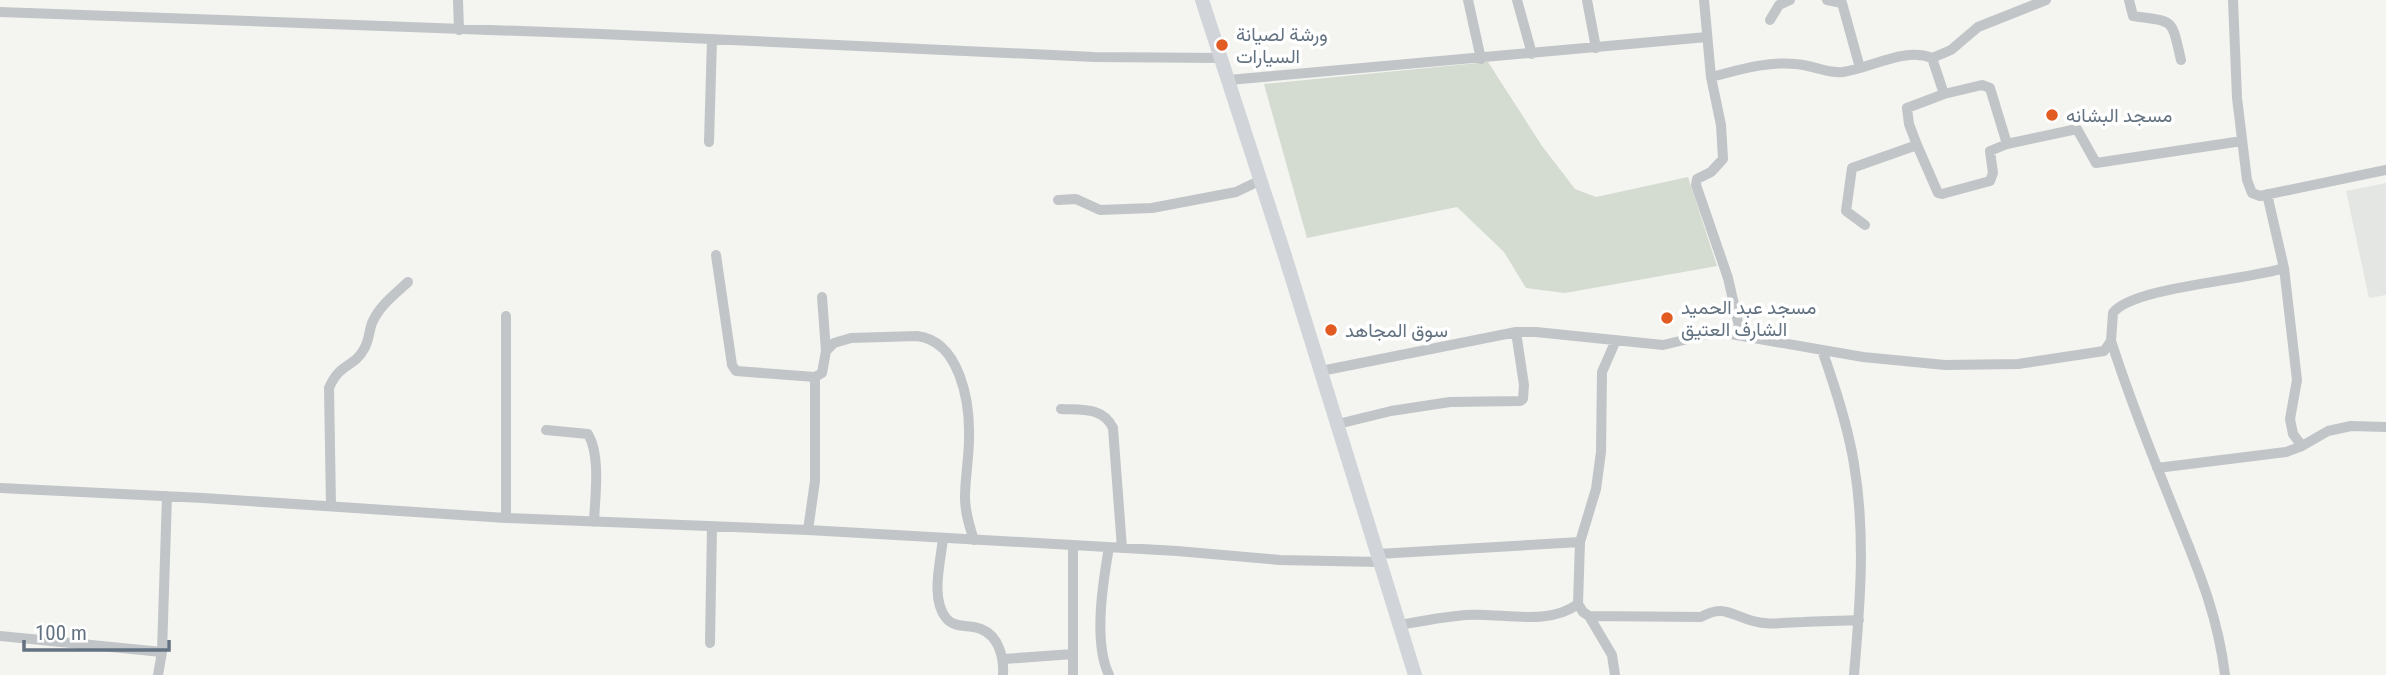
<svg xmlns="http://www.w3.org/2000/svg" width="2386" height="675" viewBox="0 0 2386 675" font-family="'Roboto Condensed',Vazirmatn,sans-serif">
	<style>
		.built { fill: #e4e6e3 }
		.green { fill: #d4dbd1 }
		.lines { fill: none; stroke-linecap: round; stroke-linejoin: round }
		.minor { stroke: #c1c5c8; stroke-width: 10 }
		.major { stroke: #d1d5da; stroke-width: 14 }
		.poi-dot { fill: #e25b22; stroke: #fff; stroke-width: 2.5 }
		.labels { text-anchor: middle; dominant-baseline: central; stroke-width: 7; stroke-linejoin: round; paint-order: stroke }
		.poi-label { font-size: 19px; fill: #637281; stroke: #fff; text-anchor: start }
	</style>
	<rect width="100%" height="100%" fill="#f4f4f0"/>
	<path class="built" d="M2386 183V295L2369 298 2346 191Z"/>
	<path class="green" d="M1488 62 1542 146 1575 189 1596 197 1688 177 1717 266 1565 293 1526 288 1504 252 1457 207 1307 238 1264 84Z"/>
	<g class="lines">
		<path class="minor" d="M458 0 459 30
			M1468 0 1481 59
			M1517 0 1532 54
			M1587 0 1596 48
			M1704 0 1711 77 1721 125 1723 159 1711 172 1697 179 1696 185 1728 278 1741 335
			M1827 0 1842 3 1860 68
			M2129 0 2133 16C2175 22 2171 17 2181 60
			M2233 0 2237 98 2247 180 2252 193 2260 196 2386 170
			M0 12 601 34 1094 57 1222 58
			M1770 20 1779 5 1790 0
			M1932 58 1944 94 1982 85 1990 88 2007 144 2077 129 2096 163 2242 141
			M1711 77C1739 70 1767 61 1796 64 1812 65 1828 74 1843 72 1872 68 1904 47 1932 58L1951 50 1978 27 2046 0
			M1229 80 1707 37
			M709 142 712 39
			M1917 145 1909 124 1907 108 1944 94
			M2267 194 2284 268 2297 380 2290 419 2293 434 2302 446 2328 431 2351 426 2386 427
			M1058 200 1076 199 1100 210 1152 208 1236 192 1261 180
			M1865 225 1846 211 1852 168 1917 145 1938 193 1942 194 1990 181 1993 173 1990 151 2007 144
			M716 255 732 365 736 371 815 377 822 373 826 351 822 297
			M506 316V518
			M2111 341C2128 393 2148 445 2169 497 2193 558 2217 608 2225 675
			M1822 350C1835 387 1848 426 1854 464 1866 535 1860 605 1854 675
			M826 351 834 343 851 338 917 336C960 341 970 402 969 438 969 458 965 478 965 497 965 512 969 525 974 540
			M1321 371 1516 332H1536L1663 345 1709 334 1725 333 1863 357 1945 365 2018 364 2104 351 2111 341 2113 313C2132 287 2249 280 2284 268
			M1061 409C1082 410 1103 407 1113 428L1122 548
			M1338 424 1391 411 1450 402 1520 401 1523 399 1524 385 1516 332
			M546 430 588 434C601 456 595 496 594 522
			M2157 468 2286 452 2302 446
			M0 488 203 498 506 518 808 530 1177 551 1280 560 1380 562
			M331 506 329 388C340 362 354 368 364 349 369 341 369 331 372 323 379 306 395 294 408 282
			M808 530 815 481V377
			M943 538C941 561 930 598 946 618 955 629 970 624 981 629 999 636 1004 658 1003 675
			M1073 545V675
			M1378 554 1580 542
			M1578 604 1583 612 1589 616 1701 617C1724 604 1730 615 1753 621 1770 626 1785 622 1803 622 1821 621 1840 621 1859 620
			M1589 616 1612 655 1615 675
			M1400 625C1421 621 1443 617 1465 615 1501 612 1547 627 1578 604L1580 542 1596 489 1601 452 1602 372 1616 340
			M0 636 162 652 167 496
			M710 643 712 526
			M1004 659 1073 654
			M158 675 162 652
			M1109 675C1093 642 1103 582 1109 547"/>
		<path class="major" d="M1202 0 1285 256 1415 675"/>
	</g>
	<g class="poi-dot">
		<circle cx="1222" cy="45" r="7"/>
		<circle cx="2052" cy="115" r="7"/>
		<circle cx="1667" cy="318" r="7"/>
		<circle cx="1331" cy="330" r="7"/>
	</g>
	<g class="labels">
		<g class="poi-label">
			<text x="1236" y="34">ورشة لصيانة<tspan x="1236" dy="22">السيارات</tspan></text>
			<text x="2066" y="115">مسجد البشانه</text>
			<text x="1681" y="307">مسجد عبد الحميد<tspan x="1681" dy="22">الشارف العتيق</tspan></text>
			<text x="1345" y="330">سوق المجاهد</text>
		</g>
	</g>
	<path d="M24 640v10h145v-10" fill="none" stroke="#637281" stroke-width="3.5"/>
	<text x="35" y="640" font-size="21" fill="#637281" stroke="#ffffff" stroke-width="5" paint-order="stroke">100 m</text>
</svg>
